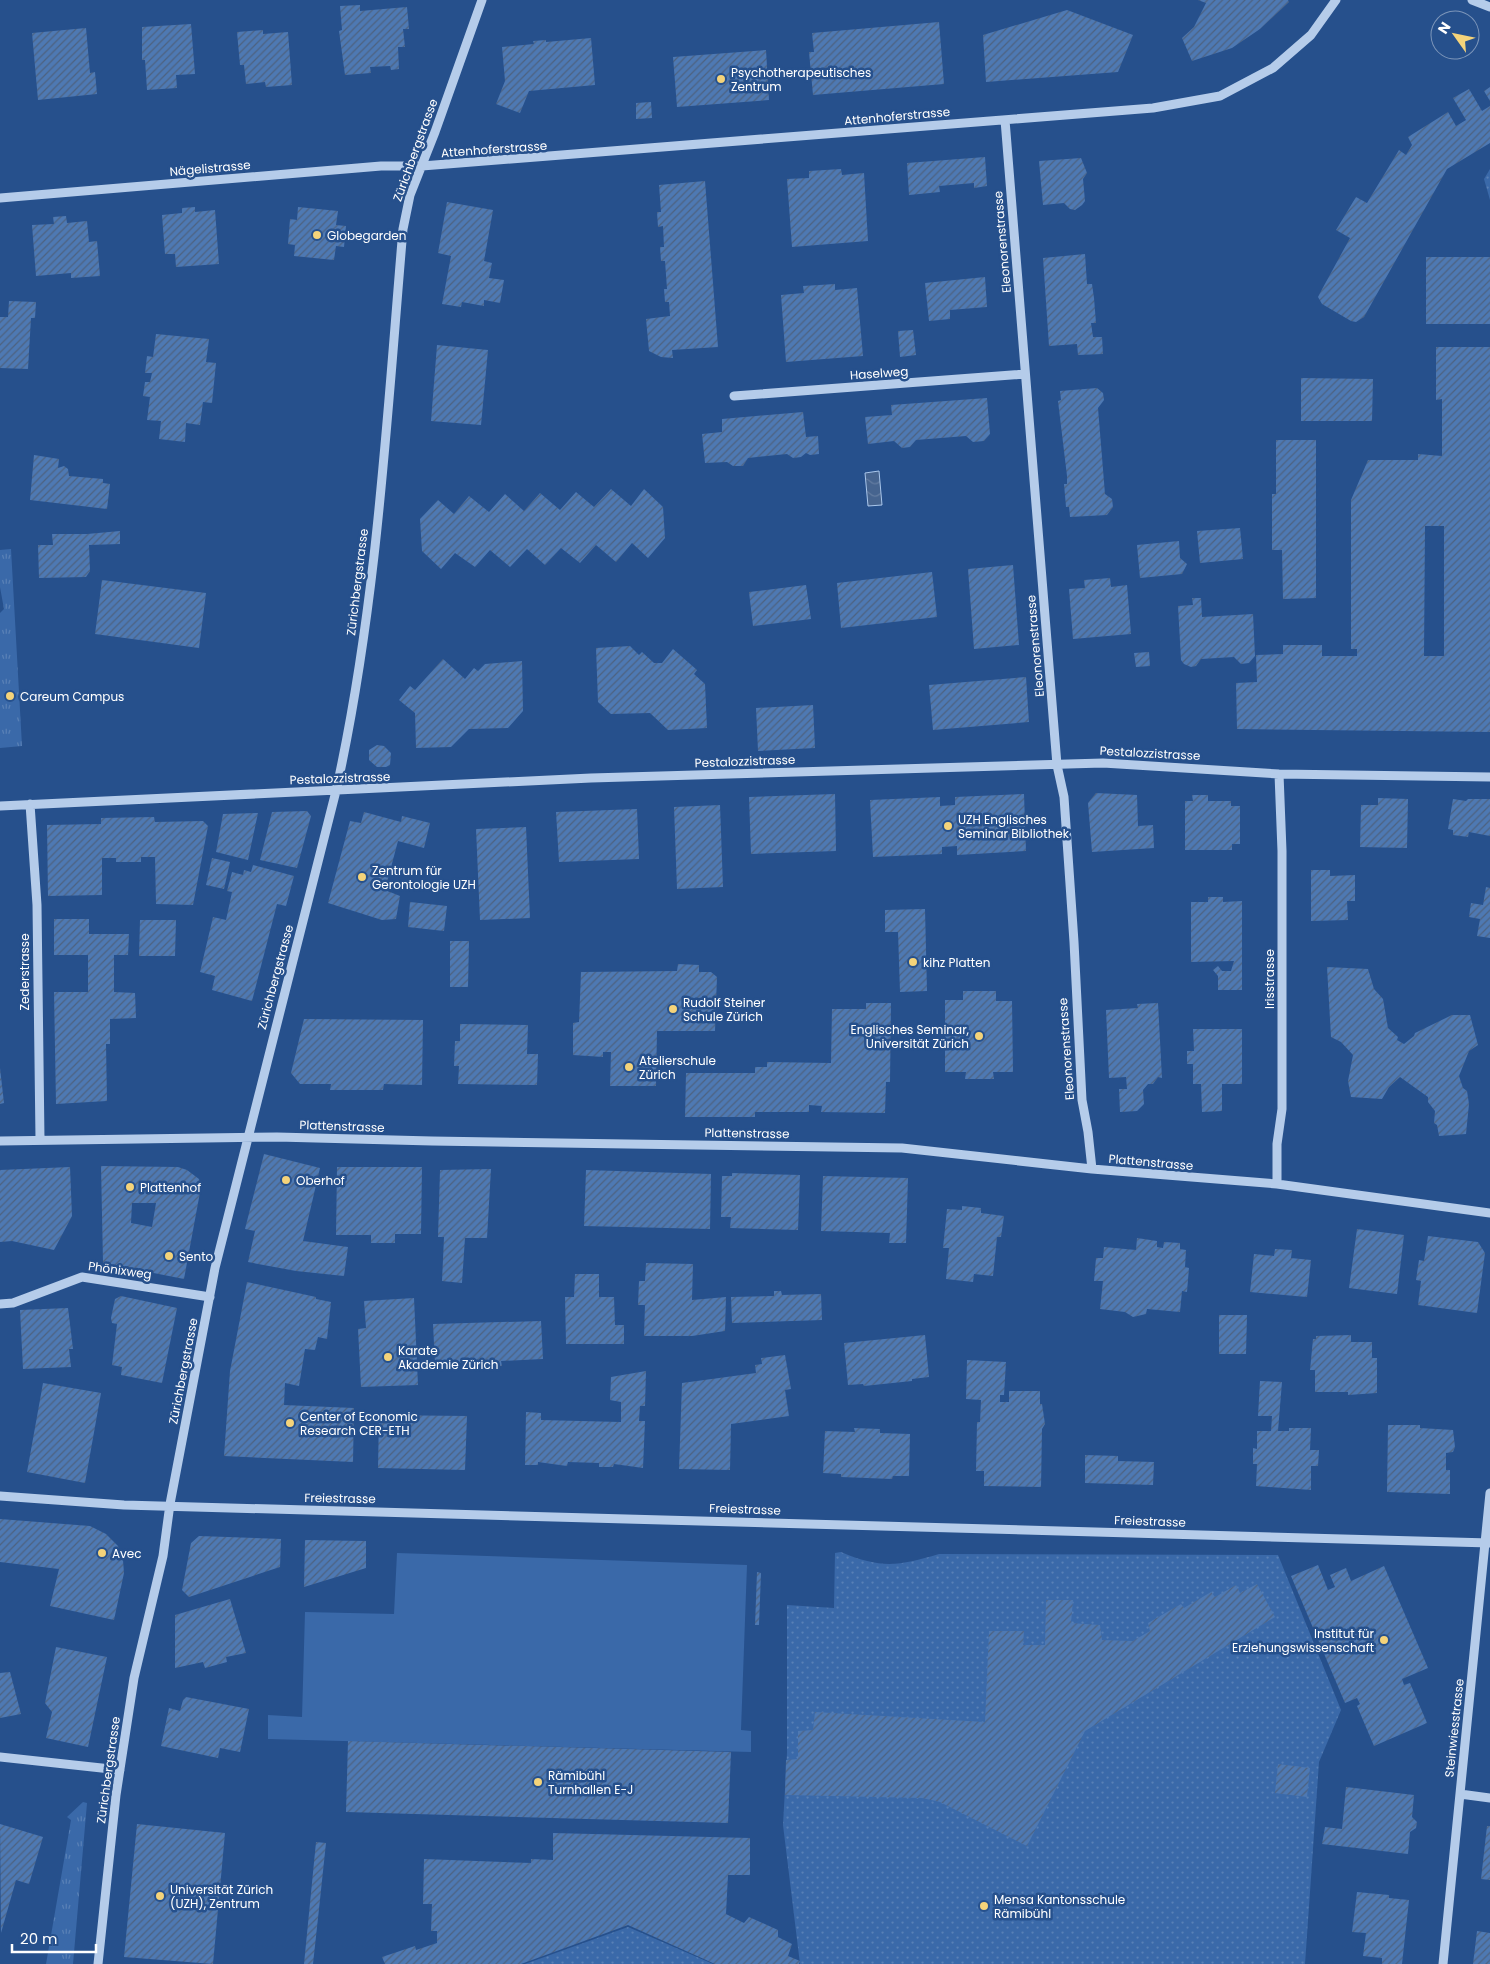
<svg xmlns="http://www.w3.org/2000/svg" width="1490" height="1964" viewBox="0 0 1490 1964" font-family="Poppins,sans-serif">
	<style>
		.grass { fill: url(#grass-tufts) }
		.park { fill: url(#park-dots) }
		.pitch { fill: #3a69a9 }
		.water { fill: url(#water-waves); stroke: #a9c6eb }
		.building { fill: url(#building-hatch); fill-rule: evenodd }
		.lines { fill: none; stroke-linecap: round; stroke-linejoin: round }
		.minor { stroke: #b5ccea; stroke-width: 9 }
		.poi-dot { fill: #f4d37a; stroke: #26508c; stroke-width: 2 }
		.labels { text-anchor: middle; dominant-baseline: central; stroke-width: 5; stroke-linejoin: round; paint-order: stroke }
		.poi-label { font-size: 12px; fill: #fff; stroke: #26508c; text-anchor: start }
		.street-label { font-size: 12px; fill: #fff; stroke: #26508c }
	</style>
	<defs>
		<pattern id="grass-tufts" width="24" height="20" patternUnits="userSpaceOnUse" patternTransform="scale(1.25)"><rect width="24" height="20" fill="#3a69a9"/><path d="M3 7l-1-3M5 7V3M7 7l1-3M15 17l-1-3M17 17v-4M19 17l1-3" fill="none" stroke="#5880b6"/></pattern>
		<pattern id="park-dots" width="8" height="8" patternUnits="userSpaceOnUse" patternTransform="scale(1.25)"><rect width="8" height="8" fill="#3a69a9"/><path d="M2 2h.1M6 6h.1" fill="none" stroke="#5880b6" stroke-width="1.8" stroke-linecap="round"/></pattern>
		<pattern id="water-waves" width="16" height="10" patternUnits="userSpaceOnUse" patternTransform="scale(1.25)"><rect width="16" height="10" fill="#46648f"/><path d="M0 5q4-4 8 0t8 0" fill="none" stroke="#627ba0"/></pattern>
		<pattern id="building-hatch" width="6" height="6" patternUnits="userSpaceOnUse" patternTransform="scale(1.25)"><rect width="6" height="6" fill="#4e79b3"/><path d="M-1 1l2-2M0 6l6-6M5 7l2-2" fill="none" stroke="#4d6280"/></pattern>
	</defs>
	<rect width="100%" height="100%" fill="#26508c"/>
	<path class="grass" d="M11 549 22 746 0 748V613L4 609 0 587V550Z
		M83 1802 87 1803 73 1964H46L71 1820 67 1817Z"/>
	<path class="park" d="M1490 169V200L1484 179Z
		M841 1552C881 1569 899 1566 939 1554L1278 1555 1341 1710 1319 1762 1305 1964H800L783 1825 787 1753V1605L834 1608 835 1553Z
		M628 1927 713 1964H525Z"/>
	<path class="pitch" d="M397 1553 747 1565 741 1730 751 1731V1752L268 1739V1715L302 1717 305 1612 394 1614Z"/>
	<path class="water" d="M879 471 882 505 868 506 865 473Z"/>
	<path class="building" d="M1198 0H1288L1289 2 1260 29 1232 48 1192 61 1182 38 1194 27 1206 3Z
		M360 5V11L407 7 409 29H403L405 47H398L399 69 391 70 390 66 370 67 371 73 345 75 339 31 342 30 340 6Z
		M1067 10 1133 35 1118 72 986 82 983 35Z
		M939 22 944 84 813 95 809 52H814L812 33Z
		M191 24 195 74 176 75 177 88 147 90 145 60H142V27Z
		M86 28 90 73 95 72 97 94 38 100 32 33Z
		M263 30V34L288 32 292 85 266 87 265 82 246 84 244 65H240L237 32Z
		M591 38 595 85 529 91 520 113 496 104 505 81 502 47 534 44 533 41 546 40V42Z
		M766 50 769 100 677 107 673 57Z
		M1490 87V101L1484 91Z
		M1469 89 1482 111 1490 106V143L1447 169 1364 317 1356 322 1351 321 1322 304 1318 297 1320 293 1350 238 1336 230 1356 197 1367 203 1399 150 1406 155 1412 145 1408 137 1448 112 1456 126 1466 120 1453 98Z
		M651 102 652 118 636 119V103Z
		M985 157 987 186 974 188V183L939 186 940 192 909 195 907 163Z
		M1081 158 1087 173 1083 179 1085 201 1082 205 1075 210 1070 209 1064 203 1043 205 1039 161Z
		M841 169 842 175 864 173 868 241 792 247 787 179 809 178V171Z
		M705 181 718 347 672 350 673 358 661 357 649 351 646 319 670 316 669 302H665L664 289H667L665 261H661L660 247H664L663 226 658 227 657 212H661L659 185Z
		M447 202 493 210 484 261 492 263 489 278 504 280 500 303 484 300V306L462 302 461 307 442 304 451 256 438 253Z
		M195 207V212L215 210 219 264 176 267 175 254H165L162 215 182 213V208Z
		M298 207 338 211 336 225 346 226 344 247 336 246 334 260 294 256 295 245 288 244 290 219 297 220Z
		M66 216 67 223 87 221 89 242 97 241 100 276 71 278V273L36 276 32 225 54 224 53 217Z
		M1085 254 1087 284H1092L1094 298 1096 323H1091L1093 337H1102L1103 354 1078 355 1077 344 1049 346 1043 258Z
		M1426 257H1490V324H1426Z
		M985 277 987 307 950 310V319L929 321 925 283Z
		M835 284V290L857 288 863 356 786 362 781 295 804 293 803 286Z
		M9 301 36 302 35 318H31L28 369 0 368V317H8Z
		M913 330 916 355 900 357 898 331Z
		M156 334 209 339 206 362 216 363 212 403 203 402 200 425 186 423 185 442 159 439 161 421 147 420 150 397 143 396 145 382H150L152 373H145L147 356 153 357Z
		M437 345 488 350 481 425 431 421Z
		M1436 347H1490V732L1237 729 1236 683 1257 682 1256 655 1283 654V645H1322V656H1357V649H1351V500L1368 460H1418V454L1442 456V399L1436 400ZM1425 526H1444V656H1424Z
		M1301 378 1373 379 1372 421H1301Z
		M1097 388 1103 393 1104 400 1098 408 1105 494 1112 499 1113 507 1107 515 1070 517 1069 507H1066L1064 484H1067V476L1058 401 1061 400 1060 391Z
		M987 398 990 434 984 441 973 442 966 436 916 440 910 447 902 448 894 441 868 444 865 417 892 415 891 405Z
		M803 412 806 437 818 436 819 454 810 455 806 453 801 457 793 458 787 454 748 458 743 466H733L727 462 705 463 702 434 722 432V419Z
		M1276 440H1316V598L1283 599 1282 550H1272V494H1276Z
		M34 455 59 459 58 468 64 466 68 469 69 476 103 479V483L110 484 107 509 30 500Z
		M611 489 631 506 644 489 663 507 665 538 648 558 632 543 616 562 596 545 580 563 561 548 545 565 527 549 510 567 490 550 475 567 455 553 441 569 422 551 420 519 438 500 454 514 469 496 489 512 505 494 524 511 540 493 560 510 576 492 594 507Z
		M1240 528 1243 559 1200 563 1197 531Z
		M120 531V544L89 545 90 571 86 577 39 578 38 545H53L52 534H87Z
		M1179 541 1180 558 1187 564 1182 574 1140 578 1137 545Z
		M1013 565 1019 645 974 649 968 569Z
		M932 572 937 617 841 628 837 583Z
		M1110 578 1111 587 1127 585 1131 634 1073 639 1069 589 1085 588 1084 580Z
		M102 580 206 593 199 648 95 634Z
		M806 585 811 619 753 626 749 592Z
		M1192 598H1201L1202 617 1253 614 1255 656 1249 663 1241 664 1234 657 1201 659 1196 666 1191 667 1184 664 1181 660 1178 606 1193 605Z
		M630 646 639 655 642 652 654 663H662L673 649 697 670 694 674 705 684 707 728 668 730 650 713 611 714 598 702 596 648Z
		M1149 652 1150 666 1136 667 1134 653Z
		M443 659 465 679 474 668 478 671 485 664 522 661 523 711 508 728 469 729 451 747 416 748 415 713 399 700 410 686 415 690Z
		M1026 677 1029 722 933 730 929 685Z
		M813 705 815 748 758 751 756 708Z
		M377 745 384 746 391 753 390 765 386 767H377L369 760V750Z
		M1096 793 1137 795 1138 826 1153 825 1154 848 1092 852 1088 803Z
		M835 794 836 851 751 854 749 797Z
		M1024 794 1026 851 957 855V846L942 847V854L873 857 870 800 940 797V806L955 805V797Z
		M1192 795H1208V801H1231V806H1240V844H1232V850H1185V801H1193Z
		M1378 798 1408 799 1407 848 1360 847 1361 805H1378Z
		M1453 799 1466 801 1468 799H1490V836L1469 832 1468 837 1453 835V830L1448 829Z
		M720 805 723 887 677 889 674 807Z
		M637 809 639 859 559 862 556 812Z
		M307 811 311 816 297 868 260 860 272 812Z
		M364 812 401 822 402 816 430 823 424 848 398 841 385 890 400 896 396 919 382 920 328 903 350 821 361 823Z
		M258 813 248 860 216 852 223 814Z
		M154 817 155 822 203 821 208 826 193 905 156 904 155 857H141V862H116V858H102V895L48 896 47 825 101 824V818Z
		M526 827 530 918 480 920 476 829Z
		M212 858 230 862 224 889 206 885Z
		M253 865 294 876 286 906 277 904 252 1001 212 990 215 976 200 972 213 917 226 920 232 892 227 891 232 872 243 875 244 870 251 872Z
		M1311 870H1330V876L1355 875V901H1347L1348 920 1311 921Z
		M1486 887 1490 888V938L1477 936 1480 919 1469 917 1471 903 1483 905Z
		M1208 897H1223V902L1242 901V990H1218V976L1213 970 1218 966 1222 971H1231L1234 961 1191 962V902H1208Z
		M410 902 447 906 444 931 408 927Z
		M925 909 927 991 900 992 898 932H885V910Z
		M54 919H89V934H129L128 955H114V992L135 993 136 1018 110 1019V1044H106L107 1101 56 1104 54 992H88V955H54Z
		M140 920H176L175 956H139Z
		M450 941H469L468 987H450Z
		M678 964 699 965V972H711L717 977 715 1031H657L656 1086H610L611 1052H603V1057L573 1055V1023L579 1022 581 972 677 971Z
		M1327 967 1368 969 1374 989 1383 999 1388 1028 1398 1037 1397 1040 1404 1044 1414 1036 1415 1033 1452 1015H1470L1478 1045 1469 1051 1459 1076 1463 1088 1467 1091 1469 1104 1466 1134 1439 1136 1437 1125 1434 1123 1435 1111 1428 1102V1097L1400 1077 1389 1087 1382 1099 1351 1097 1348 1081 1353 1055 1341 1042 1331 1037Z
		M963 991H996V1001H1012L1013 1072H993L994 1079H965L966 1072H945V1000H963Z
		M866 1003H891L890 1082H886L885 1113 821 1112 822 1106 809 1105V1112H755V1117H685L686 1073H755V1067H767V1062L831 1063 832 1009H866Z
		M1158 1003 1162 1078 1158 1077 1153 1084H1148L1143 1090 1144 1104 1137 1111 1120 1112 1119 1089H1127L1126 1077 1109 1078 1106 1010 1138 1008 1137 1004Z
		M304 1019 423 1020 422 1085 384 1084 383 1090H330L331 1084H300L291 1073Z
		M460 1024 528 1025 527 1054H538L537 1085 458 1084 459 1066H454L455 1041H460Z
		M1193 1029H1242V1084H1222V1111L1202 1112 1201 1084H1193V1064H1187V1051H1194Z
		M0 1068 4 1103 0 1104Z
		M264 1154 320 1168 303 1241 348 1247 344 1276 296 1271 248 1262 255 1231 245 1229Z
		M101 1166 178 1167 187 1170 199 1179 201 1187 184 1279 103 1263ZM132 1203H156L152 1227 131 1223Z
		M70 1167 72 1216 54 1250 12 1241 0 1242V1170Z
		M337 1167H422L421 1234H395V1243H371V1235H336Z
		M491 1169 487 1238H465L462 1283 442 1281 444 1237H438L440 1170Z
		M586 1170 711 1174 710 1229 584 1226Z
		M732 1173 800 1175 798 1230 730 1228 731 1217H721L722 1176H732Z
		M823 1176 908 1178 906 1243H889L890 1233 821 1231Z
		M962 1206 981 1208V1213L1004 1216 1001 1237H997L993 1276 974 1274 973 1282 946 1279 949 1248H943L947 1209 962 1210Z
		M1357 1229 1404 1235 1397 1294 1349 1288Z
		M1428 1236 1478 1242 1485 1253 1477 1313 1418 1305 1421 1281 1416 1280 1419 1260 1424 1261Z
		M1137 1238 1157 1241V1247L1163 1248 1164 1242 1180 1243V1249L1186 1250 1185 1267 1189 1268 1187 1292 1182 1291 1180 1312 1147 1309 1146 1314 1133 1317 1125 1312 1100 1309 1103 1281H1094L1096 1258H1103L1104 1247 1136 1250Z
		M1275 1249 1292 1250 1291 1258 1311 1260 1307 1297 1250 1292 1254 1254 1274 1256Z
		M646 1263 693 1264 692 1300 726 1297 725 1331 692 1336H644L645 1305H638L639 1281H645Z
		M575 1274H599V1297H614L615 1325H624V1344H566L565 1297H574Z
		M247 1282 316 1297V1299L331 1302 327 1339 318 1337 315 1350 305 1349 299 1386 285 1383 284 1405 354 1408 353 1462 224 1456 230 1371Z
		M774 1291H781L782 1295 821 1294 822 1320 732 1323 731 1297 774 1296Z
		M121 1296 177 1308 162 1383 121 1375 122 1367 112 1365 117 1324 112 1323 111 1318 115 1299Z
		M414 1298 418 1385 361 1387 358 1329 366 1328 364 1301Z
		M68 1308 73 1349H69L71 1367 23 1369 20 1310Z
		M1219 1315H1247L1246 1354H1219Z
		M541 1321 543 1359 501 1361 502 1366 483 1367V1362L435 1364 433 1324Z
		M925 1335 929 1377 912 1379V1381L864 1386 863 1384 848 1385 844 1343Z
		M1351 1335V1342H1372V1358H1377V1393L1348 1395V1392H1315V1370H1310L1313 1339H1316V1336Z
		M785 1355 791 1389 785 1390 789 1416 731 1424 730 1470 679 1469 682 1383 756 1373 755 1365 762 1364 761 1358Z
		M967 1360 1006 1362 1004 1395H1000V1402H1009V1391H1040V1404H1042L1045 1424 1042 1429 1041 1487 984 1486V1471H976L977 1422H980L981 1400 966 1399Z
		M646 1371 645 1406H640L639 1421H645L643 1468 614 1464 613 1467H599V1463L568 1462 567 1466 538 1462V1465H525L526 1412 541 1413V1420L621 1422V1402L610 1400 611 1377Z
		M1260 1381 1282 1382 1278 1431H1289V1428H1311L1310 1450H1319L1318 1466H1311V1490L1256 1486 1257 1464H1253V1448L1257 1449V1431H1271L1272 1416H1258Z
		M43 1383 101 1393 85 1483 27 1472Z
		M379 1415 467 1416 465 1470 378 1468Z
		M1388 1425H1420V1428L1453 1430 1455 1447 1453 1452 1446 1453V1470H1450V1494L1387 1492Z
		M854 1428 880 1429V1433L910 1434 909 1476H893L892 1479 841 1477V1474L823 1473 825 1431 855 1432Z
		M1085 1455 1118 1456V1461L1154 1462 1153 1485 1085 1483Z
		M0 1519 90 1526 106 1534 118 1546 123 1560 124 1573 114 1620 50 1606 59 1569 0 1562Z
		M199 1536 281 1539 280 1567 189 1597 182 1590 191 1543Z
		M305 1540 366 1541V1568L304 1587Z
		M1318 1565 1328 1590 1335 1587 1330 1575 1346 1568 1351 1581 1384 1566 1428 1668 1402 1679 1404 1685 1410 1683 1427 1723 1374 1746 1357 1706 1360 1704 1357 1698 1345 1703 1291 1576Z
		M757 1572 761 1573 759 1625H755Z
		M1257 1584 1275 1617 1085 1731 1027 1846 940 1802 922 1798 785 1795 786 1760 798 1759V1731L813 1730 815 1712 985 1722 989 1631H1024L1023 1645H1045L1046 1600H1073L1071 1623 1100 1625 1102 1640 1133 1641 1150 1631 1148 1623 1181 1604 1184 1608 1211 1592 1215 1597 1236 1585 1240 1593Z
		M230 1599 246 1653 226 1657 227 1662 205 1668 203 1662 175 1668V1615Z
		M56 1647 107 1657 88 1747 46 1738 52 1712 45 1703Z
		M10 1672 21 1714 0 1718V1673Z
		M186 1697 249 1709 240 1752 220 1748 218 1758 161 1746 169 1708 180 1711 183 1700Z
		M348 1741 731 1752 728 1823 346 1812Z
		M1278 1764 1310 1768 1307 1797 1275 1793Z
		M1346 1787 1414 1795 1412 1817 1417 1822 1416 1828 1410 1832 1408 1854 1322 1844 1325 1827 1342 1829Z
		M0 1824 43 1837 29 1884 16 1880 1 1933Z
		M137 1824 225 1833 213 1964 124 1957Z
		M1487 1826H1490V1880L1481 1879Z
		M553 1833 750 1838V1875H728L726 1914 744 1923 749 1917 778 1930V1937L792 1944 788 1956 800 1961 799 1964H715L628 1925 521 1964H385L382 1957 415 1946 416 1950 437 1943V1931H431L432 1904H423L424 1859 531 1863V1859L553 1860Z
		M316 1842 326 1843 319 1909 313 1964H304Z
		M1357 1892 1389 1895V1898L1409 1900 1402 1964H1382V1958L1363 1956 1366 1933 1352 1932Z
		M1477 1931 1490 1933V1964H1473Z"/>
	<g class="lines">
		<path class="minor" d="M1472 0 1490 7
			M1005 120 1057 765 1064 797 1074 942 1082 1100 1088 1132 1092 1169
			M0 198 381 166H422L1153 108 1220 96 1273 68 1311 35 1336 0
			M734 396 1025 374
			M30 804 37 905 40 1139
			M0 806 591 778 1103 763 1279 774 1490 777
			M0 1141 277 1137 432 1141 902 1148 1092 1169 1277 1184 1490 1213
			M1277 1184V1144L1282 1109V851L1279 774
			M0 1304 13 1303 82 1277 210 1297
			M0 1496 124 1505 1490 1543
			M0 1757 120 1770
			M1460 1794 1490 1798
			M98 1964 116 1795 134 1678 163 1556 170 1504 215 1268 336 791C377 606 387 416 403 229L410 195 435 132 482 0
			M1443 1964 1490 1493"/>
	</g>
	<g class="poi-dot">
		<circle cx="721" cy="79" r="5"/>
		<circle cx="317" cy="235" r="5"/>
		<circle cx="10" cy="696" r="5"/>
		<circle cx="948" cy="826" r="5"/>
		<circle cx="362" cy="877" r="5"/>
		<circle cx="913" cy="962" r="5"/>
		<circle cx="673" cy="1009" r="5"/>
		<circle cx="979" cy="1036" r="5"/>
		<circle cx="629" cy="1067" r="5"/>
		<circle cx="286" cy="1180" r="5"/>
		<circle cx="130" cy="1187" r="5"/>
		<circle cx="169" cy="1256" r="5"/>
		<circle cx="388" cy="1357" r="5"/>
		<circle cx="290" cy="1423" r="5"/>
		<circle cx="102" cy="1553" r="5"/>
		<circle cx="1384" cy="1640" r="5"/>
		<circle cx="538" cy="1782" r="5"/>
		<circle cx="160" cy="1896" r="5"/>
		<circle cx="984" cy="1906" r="5"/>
	</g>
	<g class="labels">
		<g class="poi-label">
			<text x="731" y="72">Psychotherapeutisches<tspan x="731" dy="14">Zentrum</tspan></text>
			<text x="327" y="235">Globegarden</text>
			<text x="20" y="696">Careum Campus</text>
			<text x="958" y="819">UZH Englisches<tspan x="958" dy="14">Seminar Bibliothek</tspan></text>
			<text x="372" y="870">Zentrum für<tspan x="372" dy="14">Gerontologie UZH</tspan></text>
			<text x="923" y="962">kihz Platten</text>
			<text x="683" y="1002">Rudolf Steiner<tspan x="683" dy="14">Schule Zürich</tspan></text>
			<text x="969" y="1029" text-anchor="end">Englisches Seminar,<tspan x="969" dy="14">Universität Zürich</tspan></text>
			<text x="639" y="1060">Atelierschule<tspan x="639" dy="14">Zürich</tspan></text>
			<text x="296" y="1180">Oberhof</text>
			<text x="140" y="1187">Plattenhof</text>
			<text x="179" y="1256">Sento</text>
			<text x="398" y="1350">Karate<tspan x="398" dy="14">Akademie Zürich</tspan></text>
			<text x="300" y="1416">Center of Economic<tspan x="300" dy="14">Research CER-ETH</tspan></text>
			<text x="112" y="1553">Avec</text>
			<text x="1374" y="1633" text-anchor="end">Institut für<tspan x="1374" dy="14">Erziehungswissenschaft</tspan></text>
			<text x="548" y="1775">Rämibühl<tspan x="548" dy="14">Turnhallen E-J</tspan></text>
			<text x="170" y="1889">Universität Zürich<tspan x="170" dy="14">(UZH), Zentrum</tspan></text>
			<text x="994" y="1899">Mensa Kantonsschule<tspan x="994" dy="14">Rämibühl</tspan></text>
		</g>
		<g class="street-label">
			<text transform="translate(897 116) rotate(-5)">Attenhoferstrasse</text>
			<text transform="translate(494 149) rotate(-4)">Attenhoferstrasse</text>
			<text transform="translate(415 150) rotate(-70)">Zürichbergstrasse</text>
			<text transform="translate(210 168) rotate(-5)">Nägelistrasse</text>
			<text transform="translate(1002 242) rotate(-95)">Eleonorenstrasse</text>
			<text transform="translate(879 373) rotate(-4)">Haselweg</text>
			<text transform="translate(357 582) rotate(-83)">Zürichbergstrasse</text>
			<text transform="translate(1035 646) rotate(-95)">Eleonorenstrasse</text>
			<text transform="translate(1150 753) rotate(3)">Pestalozzistrasse</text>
			<text transform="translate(745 761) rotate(-2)">Pestalozzistrasse</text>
			<text transform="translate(340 778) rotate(-2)">Pestalozzistrasse</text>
			<text transform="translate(24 972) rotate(-90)">Zederstrasse</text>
			<text transform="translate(275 977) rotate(-75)">Zürichbergstrasse</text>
			<text transform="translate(1269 979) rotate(-90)">Irisstrasse</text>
			<text transform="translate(1066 1049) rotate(-94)">Eleonorenstrasse</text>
			<text transform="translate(342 1126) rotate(2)">Plattenstrasse</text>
			<text transform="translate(747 1133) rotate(1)">Plattenstrasse</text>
			<text transform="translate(1151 1162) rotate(5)">Plattenstrasse</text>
			<text transform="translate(120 1270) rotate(8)">Phönixweg</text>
			<text transform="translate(183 1371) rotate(-79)">Zürichbergstrasse</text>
			<text transform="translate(340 1498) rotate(1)">Freiestrasse</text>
			<text transform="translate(745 1509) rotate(2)">Freiestrasse</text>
			<text transform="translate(1150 1521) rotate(2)">Freiestrasse</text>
			<text transform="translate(1454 1728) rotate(-84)">Steinwiesstrasse</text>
			<text transform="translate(108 1770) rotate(-82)">Zürichbergstrasse</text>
		</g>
	</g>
	<g transform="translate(1455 35) rotate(303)"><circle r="24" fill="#26508c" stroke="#7d96ba"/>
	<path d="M0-4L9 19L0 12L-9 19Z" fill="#f4d37a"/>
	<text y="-8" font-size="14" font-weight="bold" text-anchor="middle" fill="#ffffff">N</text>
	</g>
	<path d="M12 1944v8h84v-8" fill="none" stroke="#ffffff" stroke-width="2.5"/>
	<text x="20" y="1944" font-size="15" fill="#ffffff" stroke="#26508c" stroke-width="4" paint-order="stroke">20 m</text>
</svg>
